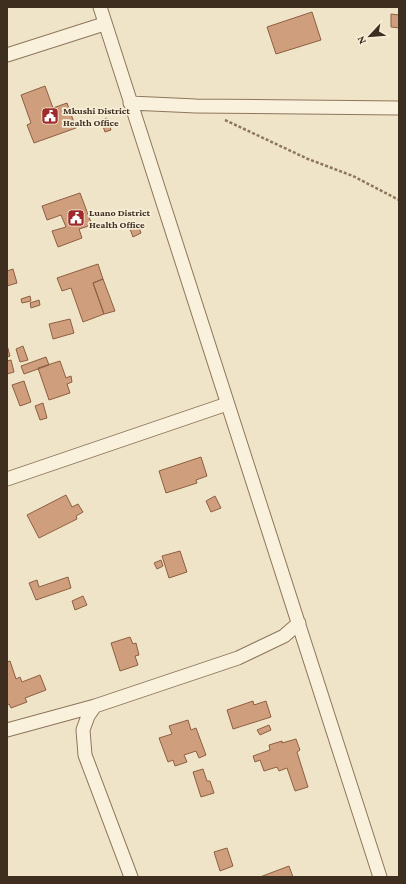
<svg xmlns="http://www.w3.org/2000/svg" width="406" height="884" viewBox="0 0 406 884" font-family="'Crimson Pro',serif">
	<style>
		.building { fill: #cf9f7d; stroke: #8d5f41 }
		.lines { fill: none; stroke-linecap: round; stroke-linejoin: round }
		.minor-casing { stroke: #8d765c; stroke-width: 15 }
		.path { stroke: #8d765c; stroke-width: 2.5; stroke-dasharray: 3 2; stroke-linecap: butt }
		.minor { stroke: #faf1dc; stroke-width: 13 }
		.labels { text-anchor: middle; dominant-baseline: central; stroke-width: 3.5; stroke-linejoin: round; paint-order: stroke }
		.poi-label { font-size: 10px; font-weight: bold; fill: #3d2e20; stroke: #f7eed8; text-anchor: start }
	</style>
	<rect width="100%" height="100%" fill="#f0e4c8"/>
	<path class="building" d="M312 12 321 40 276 54 267 27Z
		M391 14 399 15V28L391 27Z
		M45 86 53 108 67 103 76 128 34 143 27 125 31 123 21 95Z
		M107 118 111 130 105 132 101 121Z
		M80 193 92 225 79 229 82 238 58 247 52 231 66 227 61 215 47 220 42 206Z
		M138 225 141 233 133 237 130 229Z
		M98 264 103 279 93 283 104 314 83 322 71 288 62 291 57 278Z
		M13 269 17 283 7 286V271Z
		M103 279 115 311 104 314 93 283Z
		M30 296 31 301 22 303 21 299Z
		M39 300 40 305 31 308 30 303Z
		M70 319 74 333 53 339 49 324Z
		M7 345 10 356 7 357Z
		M23 346 28 360 20 362 16 349Z
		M46 357 49 365 24 374 21 366Z
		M11 360 14 372 7 374V361Z
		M60 361 66 378 71 376 72 382 67 384 70 393 49 400 38 368Z
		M24 381 31 402 20 406 12 385Z
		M43 403 47 418 40 420 35 406Z
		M201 457 207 476 196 480 197 483 166 493 159 471Z
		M66 495 72 507 78 504 83 512 76 516 77 519 39 538 27 515Z
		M215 496 221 508 211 512 206 501Z
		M180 551 187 572 169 578 162 556Z
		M161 560 163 566 157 569 154 563Z
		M68 577 71 588 36 600 29 583 37 580 39 587Z
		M83 596 87 605 75 610 72 601Z
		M130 637 133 644 136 643 139 655 135 656 138 665 120 671 111 643Z
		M10 661 16 679 20 677 22 682 40 675 46 690 25 698 27 702 11 708 9 704 7 705V662Z
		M253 701 254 705 266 701 271 717 233 729 227 710Z
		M188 720 191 730 196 728 206 755 199 758 196 751 184 755 187 762 175 766 173 760 168 762 159 738 172 734 169 726Z
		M269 725 271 730 260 735 257 730Z
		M296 739 300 750 297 752 308 787 295 791 287 768 279 771 277 767 264 771 260 760 255 762 253 756 270 750 269 745 282 741V743Z
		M203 769 207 781H210L214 793 201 797 193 772Z
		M227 848 233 866 220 871 214 852Z
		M289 866 293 877H260Z"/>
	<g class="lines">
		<defs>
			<path id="minor" d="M100 7 380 877
				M7 55 104 24
				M130 103 196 106 399 108
				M7 479 227 404
				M95 706 88 716 83 730 85 755 131 877
				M7 730 95 706 238 658 284 636 299 623"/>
		</defs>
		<use href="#minor" class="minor-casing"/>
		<path class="path" d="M225 120 308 159 353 176 399 200"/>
		<use href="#minor" class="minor"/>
	</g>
	<defs>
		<symbol id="civic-square" viewBox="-11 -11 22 22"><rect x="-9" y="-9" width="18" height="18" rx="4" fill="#9e2a2b" stroke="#f7eed8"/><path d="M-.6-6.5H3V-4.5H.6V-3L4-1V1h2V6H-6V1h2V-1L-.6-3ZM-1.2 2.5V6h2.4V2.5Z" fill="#fff"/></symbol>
	</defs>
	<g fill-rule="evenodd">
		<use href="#civic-square" x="40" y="106" width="20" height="20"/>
		<use href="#civic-square" x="66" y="208" width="20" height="20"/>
	</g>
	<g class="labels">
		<g class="poi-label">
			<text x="63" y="110">Mkushi District<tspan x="63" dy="12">Health Office</tspan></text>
			<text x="89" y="212">Luano District<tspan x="89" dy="12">Health Office</tspan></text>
		</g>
	</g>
	<rect width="406" height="884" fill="none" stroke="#3d2e20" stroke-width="16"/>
	<g transform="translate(370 36) rotate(244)" stroke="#f7eed8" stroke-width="3" paint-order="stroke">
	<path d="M0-3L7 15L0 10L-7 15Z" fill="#3d2e20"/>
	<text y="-6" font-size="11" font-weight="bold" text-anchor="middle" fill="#3d2e20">N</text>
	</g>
</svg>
